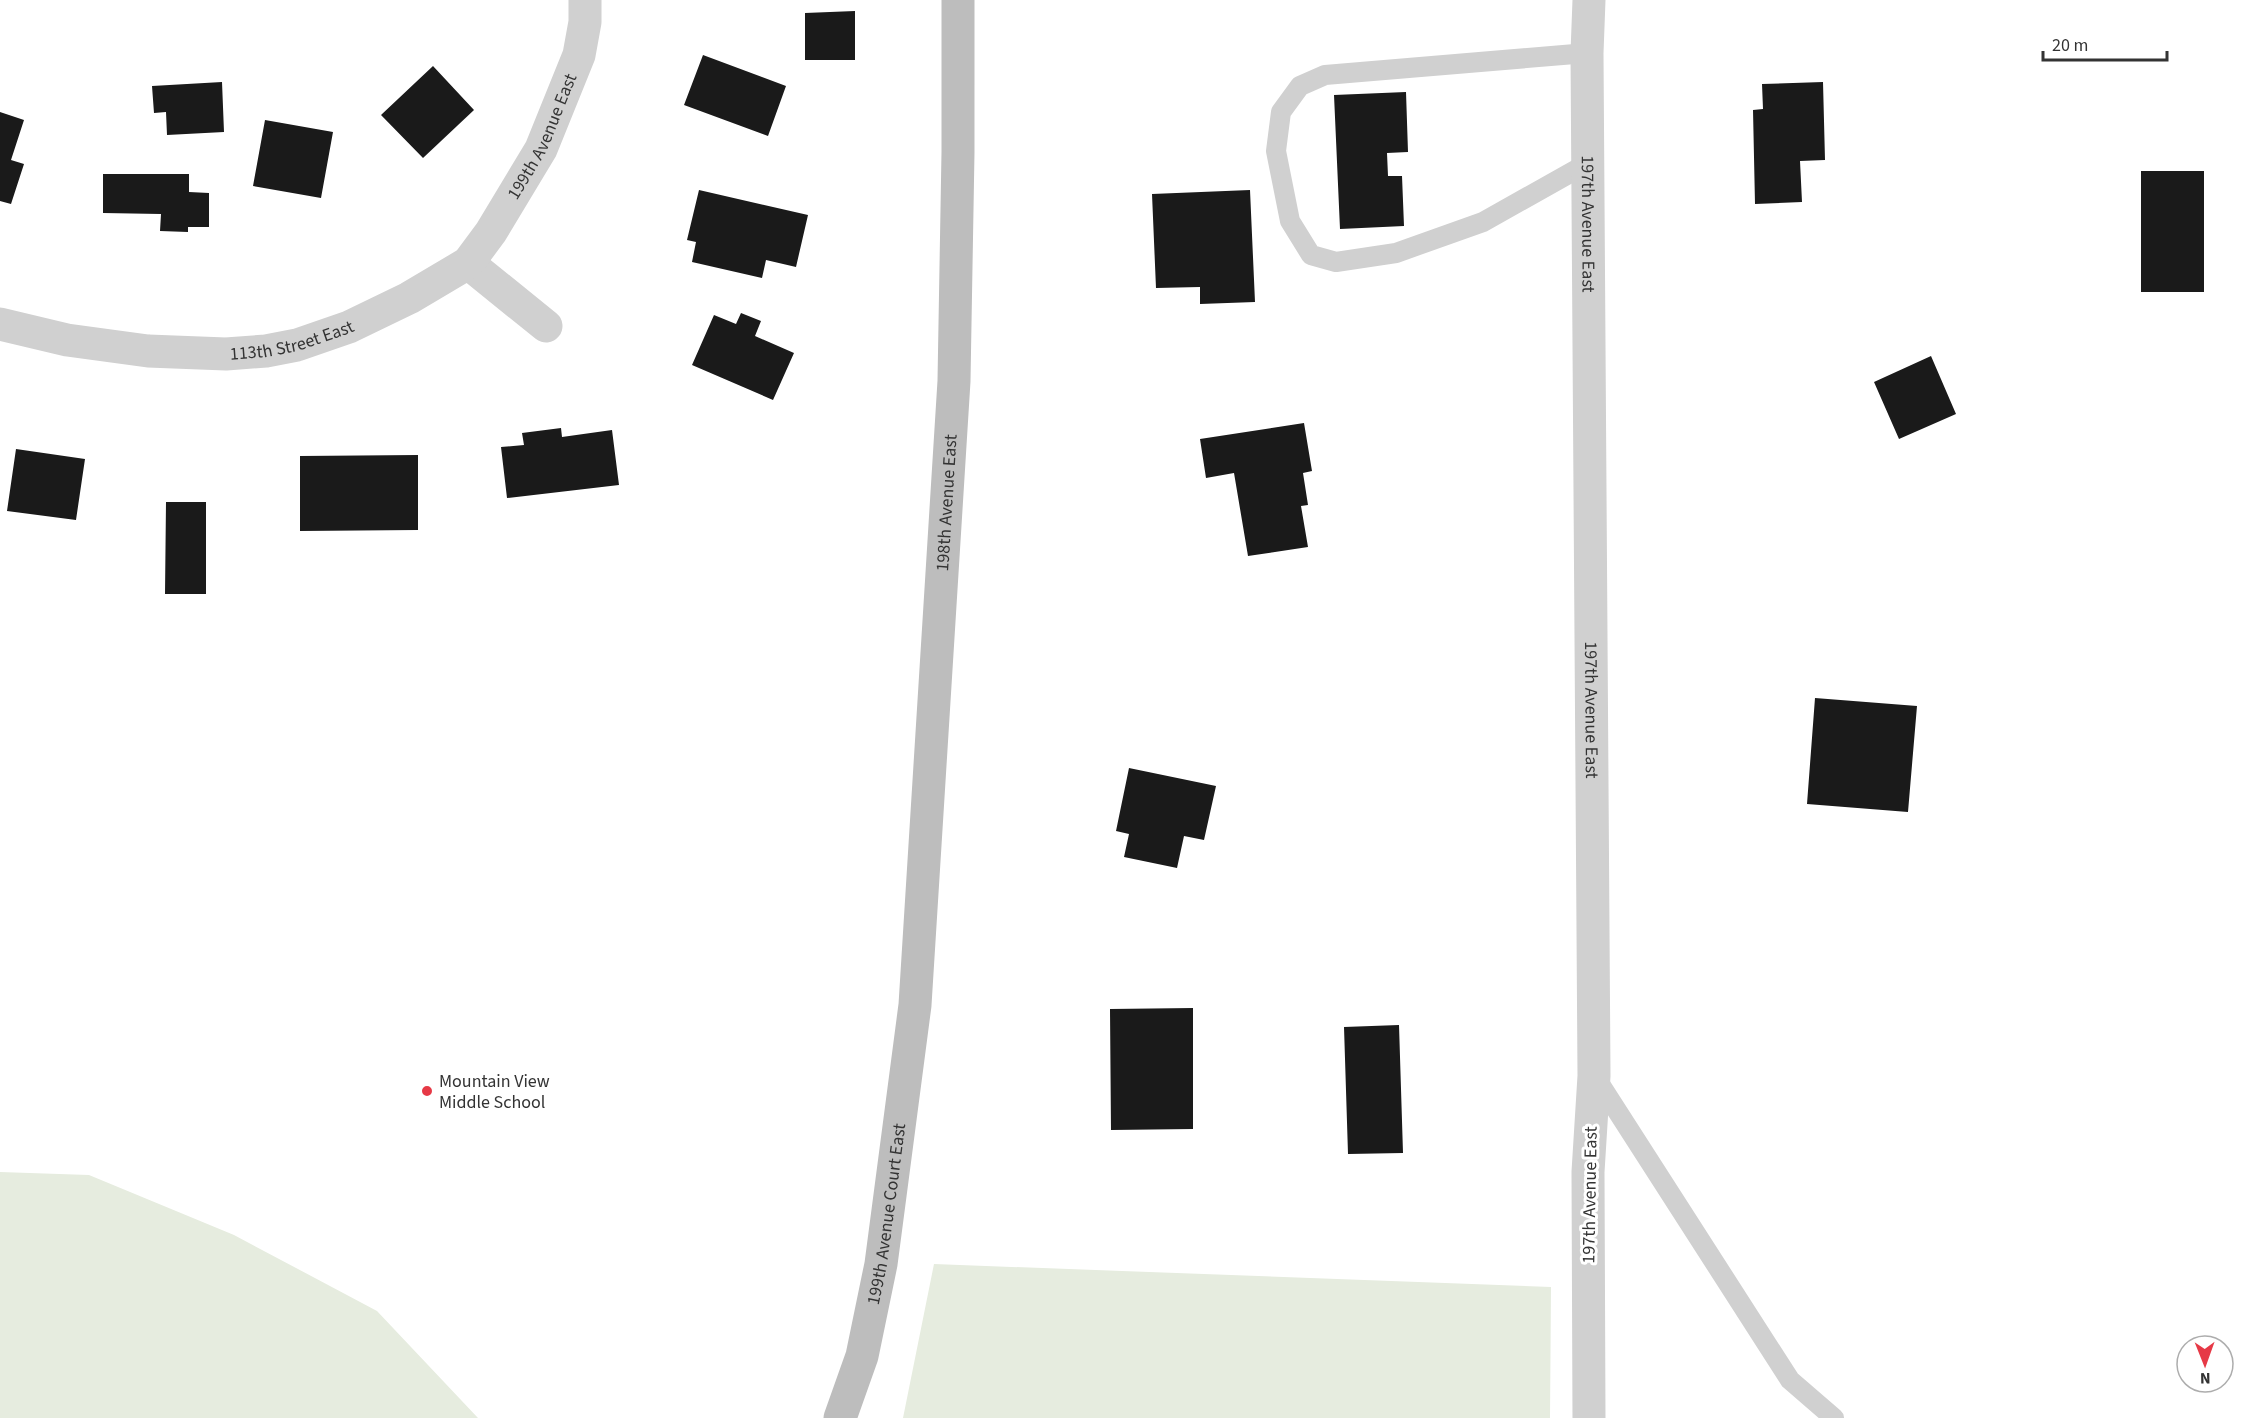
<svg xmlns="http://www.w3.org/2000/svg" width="2259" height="1418" viewBox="0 0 2259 1418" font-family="'Source Sans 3',sans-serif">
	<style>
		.green { fill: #e6ecdf }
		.building { fill: #1a1a1a }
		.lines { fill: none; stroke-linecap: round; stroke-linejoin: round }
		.lane { stroke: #d0d0d0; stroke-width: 20 }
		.street { stroke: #d0d0d0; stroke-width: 33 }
		.secondary { stroke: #bdbdbd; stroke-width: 33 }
		.poi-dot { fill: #e63946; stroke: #fff; stroke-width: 2 }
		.labels { text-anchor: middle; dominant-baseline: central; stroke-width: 6; stroke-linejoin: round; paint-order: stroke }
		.street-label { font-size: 18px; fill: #333; stroke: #fff }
		.poi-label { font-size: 18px; fill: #333; stroke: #fff; text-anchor: start }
	</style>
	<rect width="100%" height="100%" fill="#fff"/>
	<path class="green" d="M0 1172 89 1175 234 1235 377 1311 478 1418H0Z
		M934 1264 1551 1287 1550 1418H903Z"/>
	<path class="building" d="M855 11V60H805V13Z
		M703 55 786 86 768 136 684 105Z
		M433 66 474 110 423 158 381 115Z
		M222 82 224 132 167 135 166 112 154 113 152 86Z
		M1823 82 1825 160 1800 161 1802 202 1755 204 1753 110 1763 109 1762 84Z
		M1406 92 1408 152 1387 153 1388 176H1402L1404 226 1340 229 1334 95Z
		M0 112 24 120 11 160 24 164 11 204 0 201Z
		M265 120 333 132 321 198 253 186Z
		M2141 171H2204V292H2141Z
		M103 174H189V192L209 193V227H188V232L160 231 161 214 103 213Z
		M699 190 808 215 796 267 766 260 762 278 692 262 696 242 687 240Z
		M1250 190 1255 302 1200 304V287L1156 288 1152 194Z
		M741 313 761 321 755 336 794 353 773 400 692 365 714 315 736 324Z
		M1931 356 1956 414 1899 439 1874 382Z
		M1304 423 1312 471 1303 473 1308 505 1301 506 1308 547 1248 556 1234 473 1206 478 1200 439Z
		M561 428 562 437 612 430 619 485 507 498 501 447 524 445 522 433Z
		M16 449 85 459 76 520 7 511Z
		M418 455V530L300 531V456Z
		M166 502H206V594H165Z
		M1815 698 1917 706 1908 812 1807 804Z
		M1129 768 1216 786 1204 840 1184 836 1177 868 1124 857 1129 834 1116 831Z
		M1193 1008V1129L1111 1130 1110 1009Z
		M1399 1025 1403 1153 1348 1154 1344 1027Z"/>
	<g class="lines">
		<path class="lane" d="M1587 53 1325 75 1300 86 1281 112 1276 151 1290 221 1311 255 1336 262 1396 253 1483 222 1588 163
			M1596 1078 1790 1380 1834 1418"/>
		<g class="street">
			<path id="s1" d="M1589 0 1587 53 1594 1076 1588 1172 1589 1418"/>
			<path d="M468 263 546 326"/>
			<path id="s2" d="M0 324 67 340 148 351 226 354 266 351 297 345 349 327 409 298 468 263 491 232 541 149 579 55 585 22V0"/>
		</g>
		<path class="secondary" id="s3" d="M840 1418 862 1356 881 1264 915 1005 954 381 958 152V0"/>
	</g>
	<circle class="poi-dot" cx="427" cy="1091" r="6"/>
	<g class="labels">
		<g class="street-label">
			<text stroke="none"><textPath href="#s2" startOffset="638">199th Avenue East</textPath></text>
			<text stroke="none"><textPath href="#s1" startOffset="224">197th Avenue East</textPath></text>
			<text stroke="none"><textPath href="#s2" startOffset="296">113th Street East</textPath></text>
			<text stroke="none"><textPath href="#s3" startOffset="924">198th Avenue East</textPath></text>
			<text stroke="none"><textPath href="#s1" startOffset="710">197th Avenue East</textPath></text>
			<text transform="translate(1590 1195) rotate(-89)">197th Avenue East</text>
			<text stroke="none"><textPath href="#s3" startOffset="210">199th Avenue Court East</textPath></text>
		</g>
		<g class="poi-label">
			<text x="439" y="1081">Mountain View<tspan x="439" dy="21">Middle School</tspan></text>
		</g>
	</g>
	<g transform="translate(2205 1364) rotate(179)"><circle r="28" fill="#ffffff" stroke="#adadad" stroke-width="1.5"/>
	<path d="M0-4.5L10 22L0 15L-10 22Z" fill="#e63946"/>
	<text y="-9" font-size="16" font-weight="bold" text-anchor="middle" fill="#333333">N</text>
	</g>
	<path d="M2043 51v9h124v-9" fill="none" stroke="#333333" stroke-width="3"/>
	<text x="2052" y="51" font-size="18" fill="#333333" stroke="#ffffff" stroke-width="4.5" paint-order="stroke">20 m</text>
</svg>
